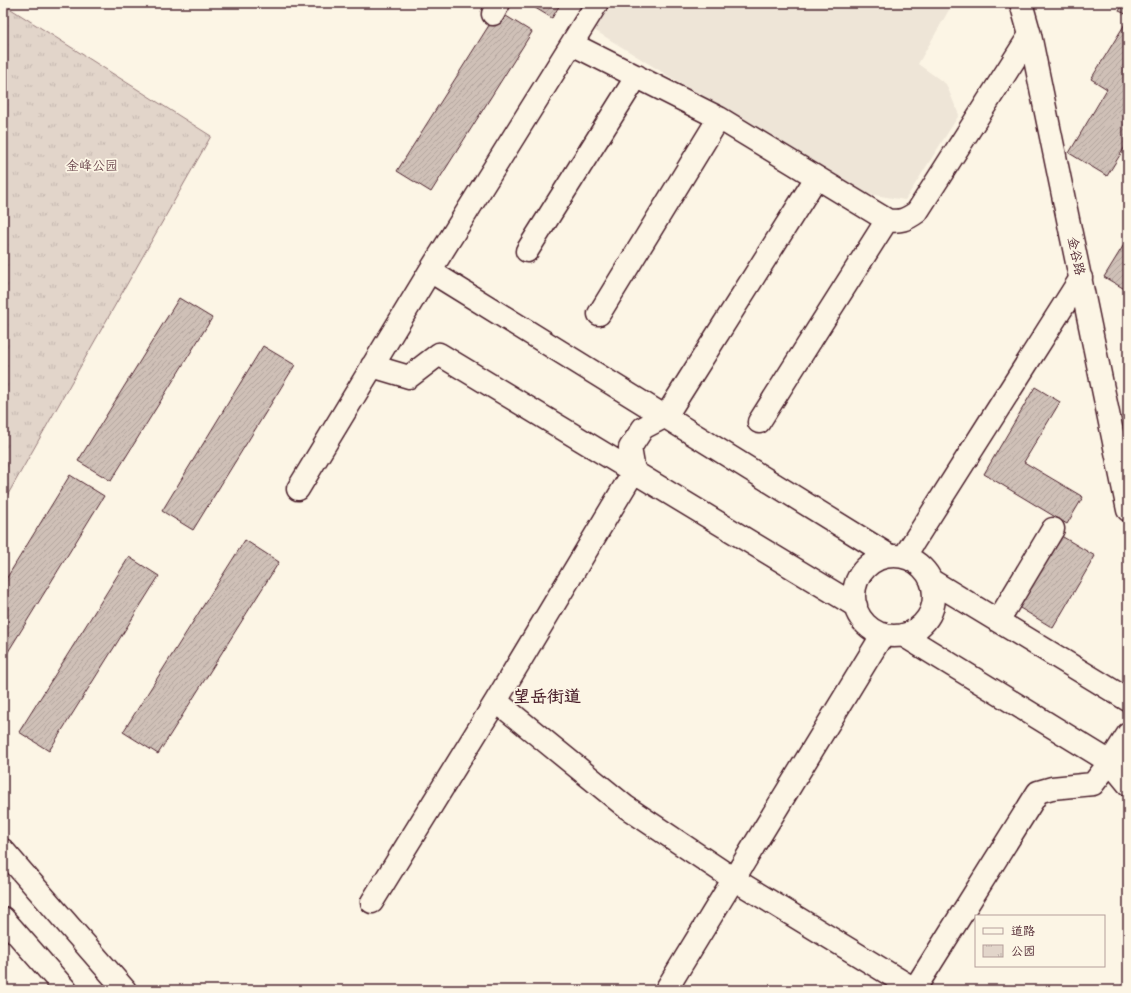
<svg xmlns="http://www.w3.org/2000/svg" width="1131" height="993" viewBox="0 0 1131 993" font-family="'Balsamiq Sans','LXGW WenKai TC',sans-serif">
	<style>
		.built { fill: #eee5d7 }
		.park { fill: url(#park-tufts); stroke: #967a7a }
		.building { fill: url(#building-hatch); stroke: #4a1f2b }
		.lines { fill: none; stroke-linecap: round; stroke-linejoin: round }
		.street-casing { stroke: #4a1f2b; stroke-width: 25 }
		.secondary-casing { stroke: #4a1f2b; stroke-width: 25 }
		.highway-casing { stroke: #4a1f2b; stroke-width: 25 }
		.street { stroke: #fcf5e5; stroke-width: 22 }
		.secondary { stroke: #fcf5e5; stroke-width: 22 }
		.highway { stroke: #fcf5e5; stroke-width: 22 }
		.labels { text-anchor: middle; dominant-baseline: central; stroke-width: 3.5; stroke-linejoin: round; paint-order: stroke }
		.park-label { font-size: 13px; fill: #704c53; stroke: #fcf5e5 }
		.street-label { font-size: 13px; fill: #4a1f2b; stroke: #fcf5e5 }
		.district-label { font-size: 17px; font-weight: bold; fill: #4a1f2b; stroke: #fcf5e5 }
	</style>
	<defs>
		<pattern id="park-tufts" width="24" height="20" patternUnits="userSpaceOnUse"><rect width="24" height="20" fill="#e2d5ca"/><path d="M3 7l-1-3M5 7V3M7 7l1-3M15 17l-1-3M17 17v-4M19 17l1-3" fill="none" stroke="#c3b6ae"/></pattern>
		<pattern id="building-hatch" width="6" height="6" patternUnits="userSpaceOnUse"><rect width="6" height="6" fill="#cfc0b7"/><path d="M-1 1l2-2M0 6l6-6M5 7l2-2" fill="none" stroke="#b3a59e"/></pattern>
	</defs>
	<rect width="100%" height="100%" fill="#fcf5e5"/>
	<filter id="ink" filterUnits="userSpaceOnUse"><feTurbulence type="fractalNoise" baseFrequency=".025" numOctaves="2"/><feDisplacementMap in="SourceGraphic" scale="8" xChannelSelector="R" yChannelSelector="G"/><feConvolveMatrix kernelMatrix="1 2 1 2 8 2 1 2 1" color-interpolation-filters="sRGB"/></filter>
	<g filter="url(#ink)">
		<path class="built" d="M607 3H953L918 64 946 84 959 115 905 200 856 192 591 28Z"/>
		<path class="park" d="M3 4 211 136 3 503Z"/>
		<path class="building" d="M527 3H561L552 18Z
			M1124 3H1128V15L1119 11Z
			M498 11 532 32 431 192 397 171Z
			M1128 19V142L1107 176 1069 153 1107 89 1091 79Z
			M1128 238V291L1104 277Z
			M179 298 212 318 111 481 78 461Z
			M263 346 295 365 193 530 162 511Z
			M1035 387 1060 402 1024 462 1083 497 1067 524 984 474Z
			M70 475 104 496 3 660V584Z
			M1058 534 1095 556 1053 628 1015 605Z
			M245 540 279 562 158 754 123 732Z
			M129 557 159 576 49 751 19 732Z"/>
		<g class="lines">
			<defs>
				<path id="street" d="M1021 3 1030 35 1128 510
					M493 14 499 3
					M572 44 719 118 887 220C900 222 906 220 917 212L1030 35
					M527 251 637 76
					M430 271 890 556
					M599 314 719 118
					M372 366 409 377 439 354 856 606
					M759 422 887 220
					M298 489 430 271 597 3
					M854 596a40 40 0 1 1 80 0a40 40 0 1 1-80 0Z
					M904 557 1081 278
					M932 581 1128 700
					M998 621 1053 529
					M903 635 1110 762 1128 784
					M496 701 626 807 735 880 914 989
					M372 902 496 701 634 471 630 448 643 428 666 416 816 178
					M666 990 883 634
					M914 990 1038 792 1052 788 1093 784 1110 762 1128 734"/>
				<path id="secondary" d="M3 850 125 990"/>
				<path id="highway" d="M3 918 66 990"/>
			</defs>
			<use href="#street" class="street-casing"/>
			<use href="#secondary" class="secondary-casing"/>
			<use href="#highway" class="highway-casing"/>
			<use href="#street" class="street"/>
			<use href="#secondary" class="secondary"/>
			<use href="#highway" class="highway"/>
		</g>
	</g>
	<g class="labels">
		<g class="park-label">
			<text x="92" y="166">金峰公园</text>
		</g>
		<g class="street-label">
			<text transform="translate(1076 256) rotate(78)">金谷路</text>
		</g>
		<g class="district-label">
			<text x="547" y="697">望岳街道</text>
		</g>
	</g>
	<rect width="1131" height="993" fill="none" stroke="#fcf5e5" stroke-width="16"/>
	<rect x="8" y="8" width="1115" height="977" fill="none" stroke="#4a1f2b" stroke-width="1.5" filter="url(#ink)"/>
	<rect x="975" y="915" width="130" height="52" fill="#fcf5e5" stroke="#b59f9b"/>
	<rect x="983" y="928" width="20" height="6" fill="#fcf5e5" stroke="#b59f9b"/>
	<text x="1011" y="935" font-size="12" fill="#4a1f2b">道路</text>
	<rect x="983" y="945" width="20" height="12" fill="url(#park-tufts)" stroke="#b59f9b"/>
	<text x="1011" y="955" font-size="12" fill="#4a1f2b">公园</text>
</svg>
